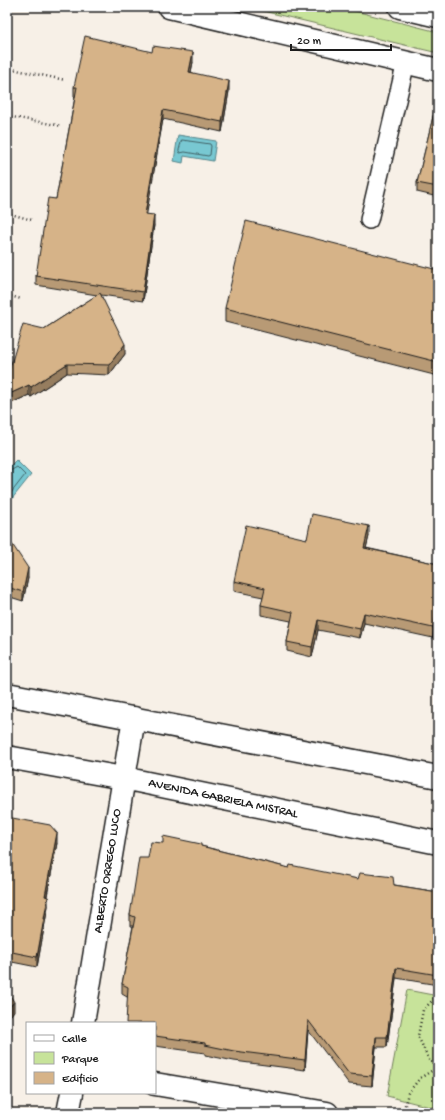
<svg xmlns="http://www.w3.org/2000/svg" width="445" height="1120" viewBox="0 0 445 1120" font-family="'Gochi Hand',sans-serif">
	<style>
		.green { fill: #c7e39a; stroke: #72805b }
		.water { fill: #78c8d2; stroke: #538389 }
		.lines { fill: none; stroke-linecap: round; stroke-linejoin: round }
		.shore { stroke: #416165; stroke-width: 1 }
		.service-casing { stroke: #1c1c1c; stroke-width: 20 }
		.minor-casing { stroke: #1c1c1c; stroke-width: 25 }
		.secondary-casing { stroke: #1c1c1c; stroke-width: 25 }
		.path { stroke: #1c1c1c; stroke-width: 2.5; stroke-dasharray: 1 3; stroke-linecap: butt }
		.service { stroke: #fff; stroke-width: 17 }
		.minor { stroke: #fff; stroke-width: 22 }
		.secondary { stroke: #fff; stroke-width: 22 }
		.wall { fill: #b89a75; stroke: #1c1c1c }
		.shaded-wall { fill: #967d5f; stroke: #1c1c1c }
		.building { fill: #d6b388; stroke: #1c1c1c }
		.labels { text-anchor: middle; dominant-baseline: central; stroke-width: 4; stroke-linejoin: round; paint-order: stroke }
		.street-label { font-size: 13px; fill: #1c1c1c; stroke: #fff }
	</style>
	<rect width="100%" height="100%" fill="#f7f0e7"/>
	<filter id="ink" filterUnits="userSpaceOnUse"><feTurbulence type="fractalNoise" baseFrequency=".025" numOctaves="2"/><feDisplacementMap in="SourceGraphic" scale="8" xChannelSelector="R" yChannelSelector="G"/><feConvolveMatrix kernelMatrix="1 2 1 2 8 2 1 2 1" color-interpolation-filters="sRGB"/></filter>
	<g filter="url(#ink)">
		<path class="green" d="M246 7H339L438 32V53Z
			M407 990 438 996V1109L387 1096Z"/>
		<path class="water" d="M178 135 216 141 213 161 184 156 183 163 174 161Z
			M16 460 31 475 7 505V469Z"/>
		<g class="lines">
			<path class="shore" d="M182 140 210 144 211 146 210 155 208 156 185 152 180 153 179 151Z
				M7 472 10 471 17 467 25 475 7 498"/>
			<defs>
				<path id="service" d="M369 220 406 62"/>
				<path id="minor" d="M169 7 438 70
					M400 7 438 16
					M83 1023 134 718
					M155 1084 327 1113
					M68 1113 72 1093"/>
				<path id="secondary" d="M7 694 438 777
					M7 757 123 778 438 843"/>
			</defs>
			<use href="#service" class="service-casing"/>
			<use href="#minor" class="minor-casing"/>
			<use href="#secondary" class="secondary-casing"/>
			<path class="path" d="M7 68 65 80
				M7 116 62 126
				M7 213 32 220
				M7 295 21 299
				M437 996 423 1010 418 1036 430 1062 438 1063
				M403 1113 408 1093 420 1078 438 1067"/>
			<use href="#service" class="service"/>
			<use href="#minor" class="minor"/>
			<use href="#secondary" class="secondary"/>
		</g>
		<path class="wall" d="M193 62 191 72 229 91 222 132 163 119 146 214 154 225 143 301 101 295 125 354 109 375 67 373 31 397 29 395 7 405 44 329 97 295 36 285V276L56 199 75 97 74 96V87Z
			M438 96V197L417 192V183Z
			M438 270V376L225 322V308Z
			M369 536 366 548 438 564 433 638 364 623 360 638 318 630 312 657 287 651V642L291 621 261 615V605L263 597 234 591V581L307 539Z
			M7 542 28 578 23 601 7 596Z
			M7 817 57 843 47 896 48 906 37 967 7 961Z
			M201 846 289 868 438 892V985L396 978 387 1047H376L372 1086 349 1084 308 1030 305 1070 234 1061 205 1055V1053L155 1046V1023L127 997 122 994V984L133 926H130V915L148 858Z"/>
		<path class="shaded-wall" d="M193 52V62L189 82V72Z
			M229 81V91L222 132V122Z
			M163 110V119L145 224V214Z
			M154 215V225L143 301V292Z
			M125 344V354L109 375V365Z
			M67 364V373L31 397V387Z
			M29 385V395L7 405V395Z
			M369 526V536L364 557V548Z
			M28 568V578L23 601V592Z
			M438 606V616L433 638V628Z
			M364 613V623L360 638V629Z
			M318 620V630L312 657V647Z
			M57 833V843L45 905V896Z
			M48 897V906L37 967V957Z
			M396 968V978L387 1047V1037Z
			M14 1002V1011L7 1020V1010Z
			M308 1020V1030L305 1070V1060Z
			M376 1037V1047L372 1086V1076Z"/>
		<path class="building" d="M85 36 152 52 153 46 193 52 189 72 229 81 222 122 163 110 145 214 154 215 143 292 36 276 48 198 56 199 77 87H74Z
			M438 96V187L417 183Z
			M246 221 438 270V362L225 308Z
			M100 293 125 344 109 365 67 364 31 387 29 385 7 395V378L23 324 44 329Z
			M312 514 369 526 364 548 438 564V606L433 628 364 613 360 629 318 620 312 647 287 642 293 612 261 605 265 588 234 581 246 525 307 539Z
			M7 542 12 544 28 568 23 592 7 587Z
			M7 817 50 825 57 833 45 896 48 897 37 957 7 951V929L9 921 7 919Z
			M163 836 201 844V846L289 868 290 865 358 879 360 873 393 877 394 885 438 892V975L396 968 387 1037H376L372 1076 349 1074 308 1020 305 1060 234 1051 205 1045V1043L155 1036V1023H126L128 987 122 984 135 917 130 915 139 858H148L151 842 163 843Z
			M7 990 14 1002 7 1010Z
			M88 1110 105 1113H87Z"/>
	</g>
	<g class="labels">
		<g class="street-label">
			<text transform="translate(223 799) rotate(12)">AVENIDA GABRIELA MISTRAL</text>
			<text transform="translate(108 871) rotate(-81)">ALBERTO ORREGO LUCO</text>
		</g>
	</g>
	<rect width="445" height="1120" fill="none" stroke="#fff" stroke-width="24"/>
	<rect x="12" y="12" width="421" height="1096" fill="none" stroke="#1c1c1c" stroke-width="1.5" filter="url(#ink)"/>
	<rect x="26" y="1022" width="130" height="72" fill="#ffffff" stroke="#a4a4a4"/>
	<rect x="34" y="1035" width="20" height="6" fill="#ffffff" stroke="#a4a4a4"/>
	<text x="62" y="1042" font-size="12" fill="#1c1c1c">Calle</text>
	<rect x="34" y="1052" width="20" height="12" fill="#c7e39a" stroke="#a4a4a4"/>
	<text x="62" y="1062" font-size="12" fill="#1c1c1c">Parque</text>
	<rect x="34" y="1072" width="20" height="12" fill="#d6b388" stroke="#a4a4a4"/>
	<text x="62" y="1082" font-size="12" fill="#1c1c1c">Edificio</text>
	<path d="M291 44v6h100v-6" fill="none" stroke="#1c1c1c" stroke-width="2"/>
	<text x="297" y="44" font-size="12" fill="#1c1c1c" stroke="#ffffff" stroke-width="3" paint-order="stroke">20 m</text>
</svg>
